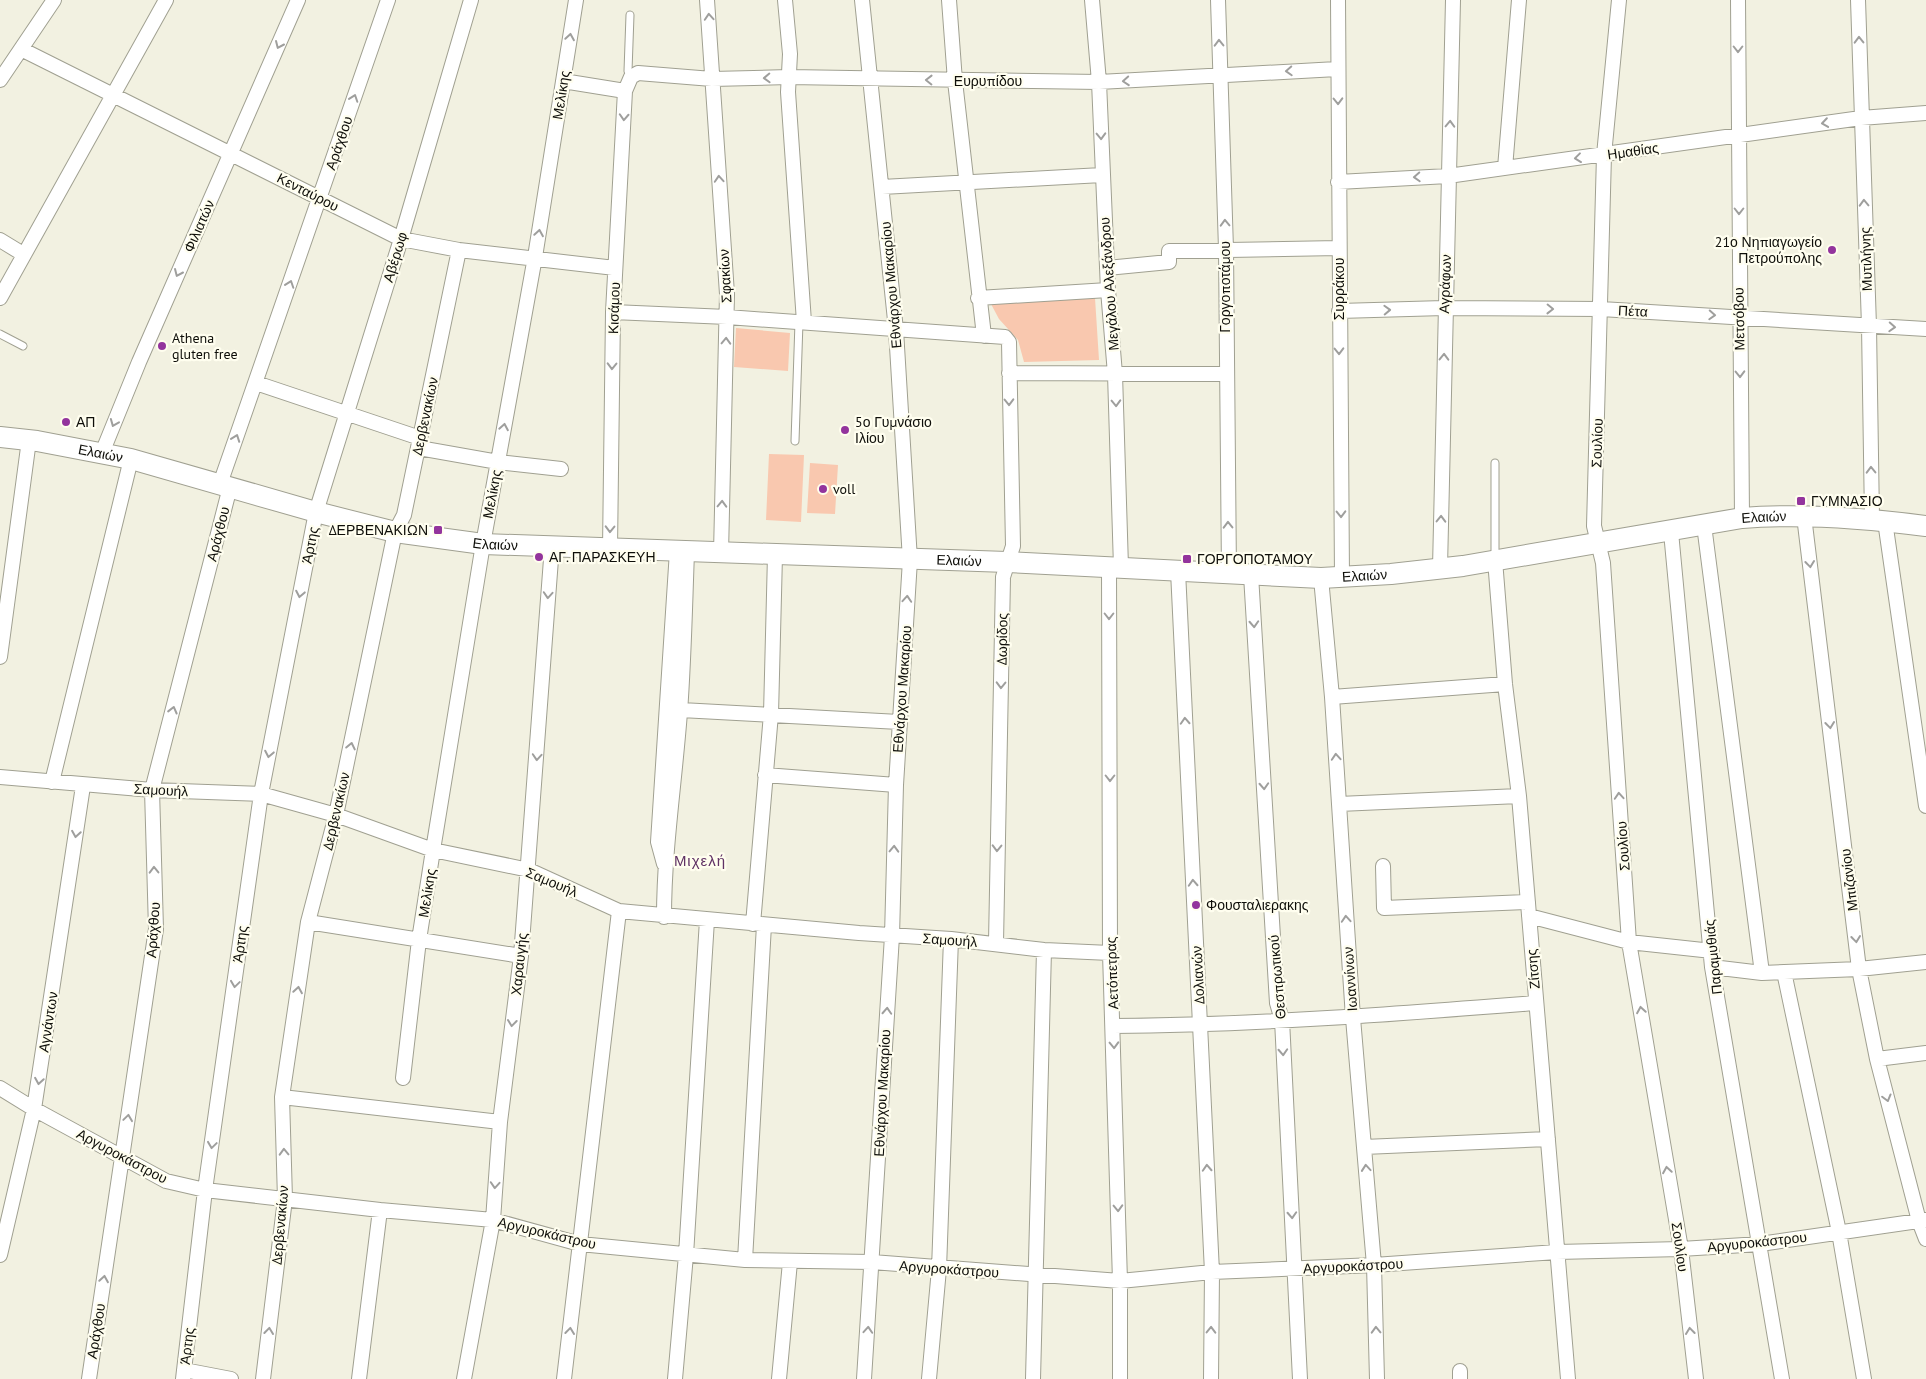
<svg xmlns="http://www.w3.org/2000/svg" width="1926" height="1379" viewBox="0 0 1926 1379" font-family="'PT Sans',sans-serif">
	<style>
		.green { fill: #f9c8af }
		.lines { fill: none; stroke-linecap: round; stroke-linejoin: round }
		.lane-casing { stroke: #a0a091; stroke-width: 9 }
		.street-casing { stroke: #a0a091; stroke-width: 16 }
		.secondary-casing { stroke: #a0a091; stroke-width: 22 }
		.lane { stroke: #fff; stroke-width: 7 }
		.street { stroke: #fff; stroke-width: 14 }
		.secondary { stroke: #fff; stroke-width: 20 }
		.oneway { stroke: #9f9f9d }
		.poi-dot { fill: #93349d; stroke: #fffeef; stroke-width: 2 }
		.labels { text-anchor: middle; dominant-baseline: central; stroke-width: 4.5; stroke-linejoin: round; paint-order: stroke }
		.street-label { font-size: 14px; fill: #0e0e09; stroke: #fffeef }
		.poi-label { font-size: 14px; fill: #0e0e09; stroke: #fffeef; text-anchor: start }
		.neighbourhood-label { font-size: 15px; letter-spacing: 1px; fill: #603265; stroke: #fffeef }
	</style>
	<rect width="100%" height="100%" fill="#f2f1e1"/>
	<path class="green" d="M1095 298 1099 360 1024 362 1018 340 999 319 991 304Z
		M736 328 790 333 788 371 734 367Z
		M769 454 804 455 801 522 766 520Z
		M810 463 838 465 835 514 807 513Z"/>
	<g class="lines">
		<defs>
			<path id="lane" d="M630 15 628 71 631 77
				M0 334 23 346
				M795 441 799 322
				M1495 560V463"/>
			<path id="street" d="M707 0 727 294 721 553
				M785 0 790 54 788 92 804 322
				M862 0 896 330 910 560 896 785 892 936 864 1379
				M949 0 955 81 984 336
				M1092 0 1099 82 1108 290 1115 374 1121 567
				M1218 0 1226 249 1229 574
				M1338 0 1342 578
				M1619 0 1604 155 1594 526 1603 563 1629 942 1681 1249 1696 1379
				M1738 0 1742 518
				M1858 0 1869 326 1872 519
				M21 49 401 239 459 250 615 268
				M0 80 54 0
				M563 81 625 91
				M1505 168 1519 0
				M1338 182 1448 176 1861 118 1926 113
				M882 187 1102 175
				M0 240 23 254
				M1107 268 1169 262V251L1339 248
				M0 298 166 0
				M978 298 1108 290
				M1339 311 1444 308 1601 309 1926 329
				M613 312 727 317 1005 337 1009 342 1013 546 1003 577 996 943
				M1009 373 1225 374
				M256 383 420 438
				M419 448 498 462 561 469
				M102 453 139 362 298 0
				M220 484 388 0
				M1804 516 1859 969 1877 1059 1919 1221 1926 1239
				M1885 521 1926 806
				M1704 525 1762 973
				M1671 532 1712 967 1782 1379
				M610 549 613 312 625 91 631 77 638 73 712 79 789 77 1099 82 1337 69
				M1495 560 1505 684 1519 796 1568 1379
				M1109 567 1110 953 1120 1281V1379
				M1440 568 1453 0
				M1178 571 1212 1272 1211 1379
				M1251 575 1277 1003 1282 1020 1300 1379
				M1321 578 1332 697 1353 1018 1374 1265 1377 1379
				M0 657 29 440
				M1332 697 1505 684
				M681 710 899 722
				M765 775 896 785
				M0 777 152 790 261 794 336 815 433 850 529 870 619 911 859 933 951 939 1044 950 1110 953
				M52 782 131 459
				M1339 804 1519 796
				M664 864 658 842 677 551
				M1383 866 1384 908 1528 902
				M1529 916 1629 942 1712 951
				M664 917C664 849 675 780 680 712 684 658 685 605 687 552
				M308 922 521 956
				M753 924 771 714 775 555
				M1712 967 1762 973 1859 969 1926 962
				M1784 972 1839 1232 1864 1379
				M1113 1026C1255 1025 1395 1014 1536 1003
				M1877 1059 1926 1053
				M403 1078 419 940 433 850 483 544 535 257 576 0
				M0 1088 34 1109 166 1181 205 1190 380 1210 493 1220 580 1244 745 1260 872 1262 1120 1281 1212 1272 1374 1265 1557 1252 1681 1249 1760 1244 1926 1220
				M282 1097 500 1122
				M1364 1147 1548 1139
				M0 1255 34 1109 83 786
				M745 1260 764 925
				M184 1370 231 1379
				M1460 1371V1379
				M89 1379 156 929 152 790 230 487
				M183 1379 205 1190 261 794 316 512 401 239 471 0
				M263 1379 285 1199 282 1097 308 922 336 815 395 532 404 515 459 250
				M359 1379 380 1210
				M464 1379 493 1220 500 1122 521 956 552 546
				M564 1379 619 911
				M675 1379 686 1255 707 920
				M779 1379 790 1262
				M929 1379 939 1269 951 939
				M1033 1379 1044 950"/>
			<g id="secondary">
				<path id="s1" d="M0 437 37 441 131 459 316 512 395 532 483 544 1007 562 1321 578 1391 574 1463 566 1742 518C1804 513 1865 518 1926 526"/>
			</g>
		</defs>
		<use href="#lane" class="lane-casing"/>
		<use href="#street" class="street-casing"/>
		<use href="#secondary" class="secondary-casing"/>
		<use href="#lane" class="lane"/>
		<use href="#street" class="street"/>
		<use href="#secondary" class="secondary"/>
	</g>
	<defs><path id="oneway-chevron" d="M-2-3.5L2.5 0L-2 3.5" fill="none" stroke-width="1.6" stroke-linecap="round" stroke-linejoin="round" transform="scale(1.25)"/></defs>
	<g class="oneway">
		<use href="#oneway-chevron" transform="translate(709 17) rotate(-94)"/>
		<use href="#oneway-chevron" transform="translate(570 37) rotate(-81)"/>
		<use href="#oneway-chevron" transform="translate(1859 40) rotate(-91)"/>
		<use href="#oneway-chevron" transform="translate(1219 43) rotate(-91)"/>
		<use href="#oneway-chevron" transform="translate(279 45) rotate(114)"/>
		<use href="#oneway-chevron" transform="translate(1738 49) rotate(90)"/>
		<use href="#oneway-chevron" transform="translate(1289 71) rotate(177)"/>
		<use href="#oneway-chevron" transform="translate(767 78) rotate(178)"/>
		<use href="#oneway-chevron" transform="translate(929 80) rotate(-179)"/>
		<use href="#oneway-chevron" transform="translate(1126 81) rotate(176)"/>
		<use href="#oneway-chevron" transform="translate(354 98) rotate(-71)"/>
		<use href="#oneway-chevron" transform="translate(1338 101) rotate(89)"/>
		<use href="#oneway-chevron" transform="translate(624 117) rotate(93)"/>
		<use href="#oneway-chevron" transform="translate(1825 123) rotate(172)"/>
		<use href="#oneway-chevron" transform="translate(1450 124) rotate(-88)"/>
		<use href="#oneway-chevron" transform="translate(1101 136) rotate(88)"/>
		<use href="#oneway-chevron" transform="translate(1578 158) rotate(173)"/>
		<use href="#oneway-chevron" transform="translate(1417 177) rotate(177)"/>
		<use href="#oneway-chevron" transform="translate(719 179) rotate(-94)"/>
		<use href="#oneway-chevron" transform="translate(1864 203) rotate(-92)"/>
		<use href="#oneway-chevron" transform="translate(1739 211) rotate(90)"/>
		<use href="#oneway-chevron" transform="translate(1225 223) rotate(-92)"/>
		<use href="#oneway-chevron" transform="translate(539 233) rotate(-81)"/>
		<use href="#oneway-chevron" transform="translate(178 273) rotate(114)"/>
		<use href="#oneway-chevron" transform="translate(290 284) rotate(-71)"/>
		<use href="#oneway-chevron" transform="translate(1550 309) rotate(1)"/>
		<use href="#oneway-chevron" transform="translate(1387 310) rotate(-2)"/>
		<use href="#oneway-chevron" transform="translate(1712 315) rotate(3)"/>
		<use href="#oneway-chevron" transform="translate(1892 327) rotate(3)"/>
		<use href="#oneway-chevron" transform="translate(726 341) rotate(-88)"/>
		<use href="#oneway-chevron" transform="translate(1339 351) rotate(89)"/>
		<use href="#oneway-chevron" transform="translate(1444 357) rotate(-89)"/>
		<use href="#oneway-chevron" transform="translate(612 366) rotate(91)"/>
		<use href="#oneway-chevron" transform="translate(1740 374) rotate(89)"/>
		<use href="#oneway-chevron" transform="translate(1009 402) rotate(89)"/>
		<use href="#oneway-chevron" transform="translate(1116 403) rotate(88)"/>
		<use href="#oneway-chevron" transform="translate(114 423) rotate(112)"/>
		<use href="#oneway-chevron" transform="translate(504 427) rotate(-80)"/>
		<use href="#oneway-chevron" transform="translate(236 438) rotate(-70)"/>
		<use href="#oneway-chevron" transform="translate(1871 470) rotate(-91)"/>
		<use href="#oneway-chevron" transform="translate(722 504) rotate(-88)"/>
		<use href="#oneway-chevron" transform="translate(1341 514) rotate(89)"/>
		<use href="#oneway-chevron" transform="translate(1441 519) rotate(-89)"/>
		<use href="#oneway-chevron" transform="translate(1228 525) rotate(-91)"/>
		<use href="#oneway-chevron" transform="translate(610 529) rotate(91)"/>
		<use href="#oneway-chevron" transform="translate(1810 564) rotate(83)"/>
		<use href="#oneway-chevron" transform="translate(300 594) rotate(101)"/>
		<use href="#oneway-chevron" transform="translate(548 595) rotate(94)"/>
		<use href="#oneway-chevron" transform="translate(907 599) rotate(-86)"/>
		<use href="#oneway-chevron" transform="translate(1109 616) rotate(90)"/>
		<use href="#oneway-chevron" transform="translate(1254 624) rotate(87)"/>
		<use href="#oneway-chevron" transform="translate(1001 685) rotate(91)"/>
		<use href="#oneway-chevron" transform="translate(173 710) rotate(-76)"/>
		<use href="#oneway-chevron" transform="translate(1185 721) rotate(-93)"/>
		<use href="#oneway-chevron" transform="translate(1830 725) rotate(83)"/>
		<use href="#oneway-chevron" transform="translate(351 746) rotate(-78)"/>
		<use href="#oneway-chevron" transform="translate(269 754) rotate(101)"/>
		<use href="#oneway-chevron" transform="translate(537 757) rotate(94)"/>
		<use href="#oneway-chevron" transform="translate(1336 757) rotate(-94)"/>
		<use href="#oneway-chevron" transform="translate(1110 778) rotate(90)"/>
		<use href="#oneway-chevron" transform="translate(1264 786) rotate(87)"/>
		<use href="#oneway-chevron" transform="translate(1619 796) rotate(-94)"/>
		<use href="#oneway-chevron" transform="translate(76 834) rotate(99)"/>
		<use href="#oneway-chevron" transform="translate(997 848) rotate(91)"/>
		<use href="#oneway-chevron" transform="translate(894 849) rotate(-88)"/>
		<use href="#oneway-chevron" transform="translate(154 870) rotate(-91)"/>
		<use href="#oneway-chevron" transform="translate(1193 883) rotate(-93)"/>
		<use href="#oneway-chevron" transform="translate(1346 919) rotate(-94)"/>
		<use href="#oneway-chevron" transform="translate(1856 939) rotate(83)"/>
		<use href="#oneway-chevron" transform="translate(235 984) rotate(98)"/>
		<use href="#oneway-chevron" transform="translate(298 990) rotate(-81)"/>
		<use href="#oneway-chevron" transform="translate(1641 1010) rotate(-99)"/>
		<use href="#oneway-chevron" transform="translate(887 1011) rotate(-87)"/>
		<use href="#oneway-chevron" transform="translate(512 1023) rotate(97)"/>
		<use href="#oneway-chevron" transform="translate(1114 1045) rotate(88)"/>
		<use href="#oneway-chevron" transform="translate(1283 1052) rotate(87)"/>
		<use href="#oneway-chevron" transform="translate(39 1081) rotate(99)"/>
		<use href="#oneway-chevron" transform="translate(1887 1098) rotate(75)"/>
		<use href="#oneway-chevron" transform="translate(128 1118) rotate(-82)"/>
		<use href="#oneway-chevron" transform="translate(212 1145) rotate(98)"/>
		<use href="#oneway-chevron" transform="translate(284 1152) rotate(-92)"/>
		<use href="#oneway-chevron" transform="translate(1207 1168) rotate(-93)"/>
		<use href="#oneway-chevron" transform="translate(1366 1168) rotate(-95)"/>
		<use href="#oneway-chevron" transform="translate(1667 1170) rotate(-99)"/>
		<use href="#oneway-chevron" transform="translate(495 1185) rotate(94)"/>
		<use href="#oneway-chevron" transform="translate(1118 1208) rotate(88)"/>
		<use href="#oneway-chevron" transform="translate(1292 1215) rotate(87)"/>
		<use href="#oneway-chevron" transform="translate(104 1279) rotate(-81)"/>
		<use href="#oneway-chevron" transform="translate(868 1330) rotate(-86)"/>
		<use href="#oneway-chevron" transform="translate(1211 1330) rotate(-89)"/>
		<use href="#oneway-chevron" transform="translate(1376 1330) rotate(-92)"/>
		<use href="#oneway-chevron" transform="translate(269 1331) rotate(-83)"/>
		<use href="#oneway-chevron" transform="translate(570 1331) rotate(-83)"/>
		<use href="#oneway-chevron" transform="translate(1690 1331) rotate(-97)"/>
	</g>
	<g class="poi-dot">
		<circle cx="1832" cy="250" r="5"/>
		<circle cx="162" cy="346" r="5"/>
		<circle cx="66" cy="422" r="5"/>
		<circle cx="845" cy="430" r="5"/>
		<circle cx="823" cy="489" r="5"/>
		<rect x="1796" y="496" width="10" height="10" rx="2.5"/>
		<rect x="433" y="525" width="10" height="10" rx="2.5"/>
		<circle cx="539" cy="557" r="5"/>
		<rect x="1182" y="554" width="10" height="10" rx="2.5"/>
		<circle cx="1196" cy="905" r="5"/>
	</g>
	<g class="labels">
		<g class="street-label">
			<text x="988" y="81">Ευρυπίδου</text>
			<text transform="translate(561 95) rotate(-81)">Μελίκης</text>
			<text transform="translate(339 143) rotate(-71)">Αράχθου</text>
			<text transform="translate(1633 151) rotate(-8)">Ημαθίας</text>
			<text transform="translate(308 192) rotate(27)">Κενταύρου</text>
			<text transform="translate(199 226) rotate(-66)">Φιλιατών</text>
			<text transform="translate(395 257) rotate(-73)">Αβέρωφ</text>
			<text transform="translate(1866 259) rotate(-92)">Μυτιλήνης</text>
			<text transform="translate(725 276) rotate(-93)">Σφακίων</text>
			<text transform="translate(1109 284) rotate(-94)">Μεγάλου Αλεξάνδρου</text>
			<text transform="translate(1445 284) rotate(-88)">Αγράφων</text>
			<text transform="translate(891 285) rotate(-95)">Εθνάρχου Μακαρίου</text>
			<text transform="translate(1225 287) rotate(-90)">Γοργοποτάμου</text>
			<text transform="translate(1339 289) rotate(-90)">Συρράκου</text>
			<text transform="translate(614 308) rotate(-88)">Κισάμου</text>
			<text transform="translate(1633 311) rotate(3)">Πέτα</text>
			<text transform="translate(1739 319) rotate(-91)">Μετσόβου</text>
			<text transform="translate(425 416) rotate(-78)">Δερβενακίων</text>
			<text transform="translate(1597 443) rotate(-88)">Σουλίου</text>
			<text stroke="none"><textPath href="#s1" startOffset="102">Ελαιών</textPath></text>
			<text transform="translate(492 494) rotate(-79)">Μελίκης</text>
			<text stroke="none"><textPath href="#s1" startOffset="1782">Ελαιών</textPath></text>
			<text transform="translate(218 534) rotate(-76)">Αράχθου</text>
			<text stroke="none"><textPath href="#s1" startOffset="508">Ελαιών</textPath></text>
			<text transform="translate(310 545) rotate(-79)">Άρτης</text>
			<text stroke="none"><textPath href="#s1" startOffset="972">Ελαιών</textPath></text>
			<text stroke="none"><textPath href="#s1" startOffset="1378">Ελαιών</textPath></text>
			<text transform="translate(1002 639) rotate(-89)">Δωρίδος</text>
			<text transform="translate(902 689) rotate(-86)">Εθνάρχου Μακαρίου</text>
			<text transform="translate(161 790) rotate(3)">Σαμουήλ</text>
			<text transform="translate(336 811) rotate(-77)">Δερβενακίων</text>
			<text transform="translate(1623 846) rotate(-94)">Σουλίου</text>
			<text transform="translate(1849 880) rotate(-97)">Μπιζανίου</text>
			<text transform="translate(552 882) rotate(23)">Σαμουήλ</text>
			<text transform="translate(427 893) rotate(-81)">Μελίκης</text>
			<text transform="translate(153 930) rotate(-86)">Αράχθου</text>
			<text transform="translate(950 940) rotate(4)">Σαμουήλ</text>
			<text transform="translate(240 944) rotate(-82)">Άρτης</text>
			<text transform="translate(1713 957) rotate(-96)">Παραμυθιάς</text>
			<text transform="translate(519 964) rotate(-84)">Χαραυγής</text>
			<text transform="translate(1533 969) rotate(-95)">Ζίτσης</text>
			<text transform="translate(1112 973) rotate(-92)">Αετόπετρας</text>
			<text transform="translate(1198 975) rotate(-93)">Δολιανών</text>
			<text transform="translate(1277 977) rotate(-95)">Θεσπρωτικού</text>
			<text transform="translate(1350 979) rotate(-94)">Ιωαννίνων</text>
			<text transform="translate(48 1022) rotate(-81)">Αγνάντων</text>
			<text transform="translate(882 1093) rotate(-87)">Εθνάρχου Μακαρίου</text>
			<text transform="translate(122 1156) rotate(28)">Αργυροκάστρου</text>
			<text transform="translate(280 1225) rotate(-85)">Δερβενακίων</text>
			<text transform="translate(547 1233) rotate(13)">Αργυροκάστρου</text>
			<text transform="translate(1757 1242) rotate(-6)">Αργυροκάστρου</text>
			<text transform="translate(1680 1247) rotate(82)">Σουλίου</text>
			<text transform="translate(1353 1266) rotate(-3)">Αργυροκάστρου</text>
			<text transform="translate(949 1269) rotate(4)">Αργυροκάστρου</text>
			<text transform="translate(96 1331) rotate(-81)">Αράχθου</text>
			<text transform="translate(187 1346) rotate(-83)">Άρτης</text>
		</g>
		<g class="poi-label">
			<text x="1822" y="242" text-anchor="end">21ο Νηπιαγωγείο<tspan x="1822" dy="16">Πετρούπολης</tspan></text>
			<text x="172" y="338">Athena<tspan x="172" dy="16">gluten free</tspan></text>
			<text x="76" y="422">ΑΠ</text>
			<text x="855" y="422">5ο Γυμνάσιο<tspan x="855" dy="16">Ιλίου</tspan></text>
			<text x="833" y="489">voll</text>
			<text x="1811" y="501">ΓΥΜΝΑΣΙΟ</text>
			<text x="428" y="530" text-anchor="end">ΔΕΡΒΕΝΑΚΙΩΝ</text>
			<text x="549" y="557">ΑΓ. ΠΑΡΑΣΚΕΥΗ</text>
			<text x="1197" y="559">ΓΟΡΓΟΠΟΤΑΜΟΥ</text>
			<text x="1206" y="905">Φουσταλιερακης</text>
		</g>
		<g class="neighbourhood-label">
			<text x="700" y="860">Μιχελή</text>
		</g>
	</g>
</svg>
